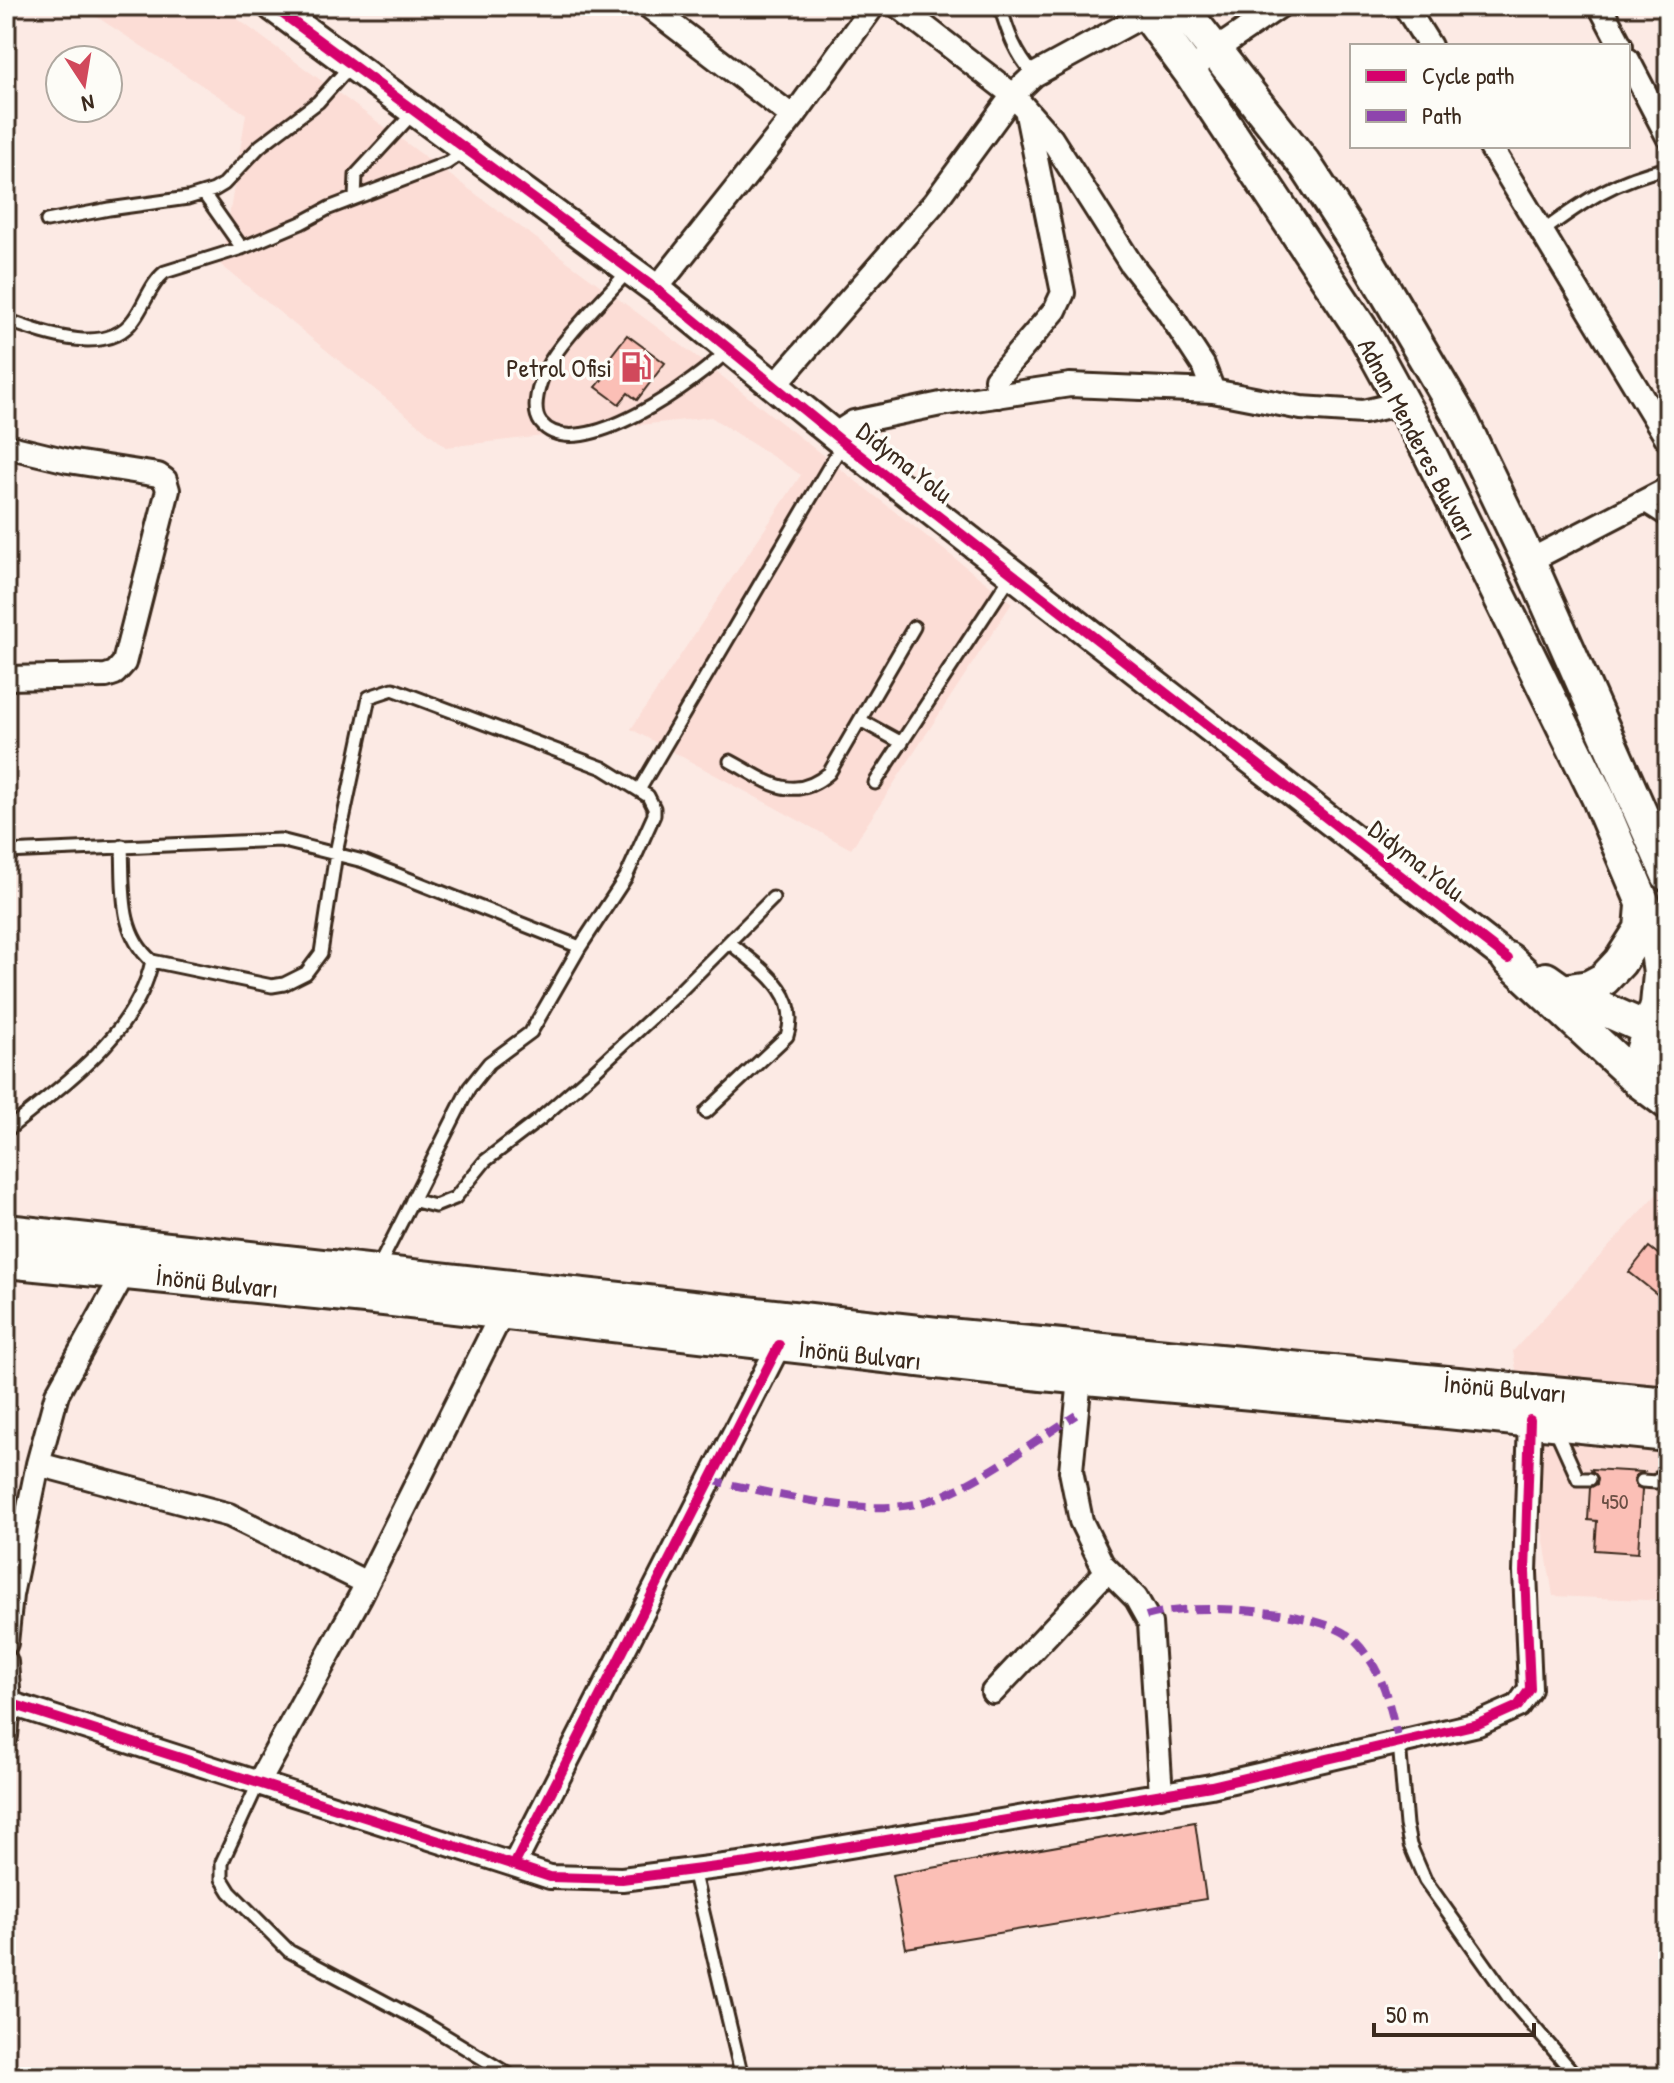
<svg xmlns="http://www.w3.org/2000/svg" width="1674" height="2083" viewBox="0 0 1674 2083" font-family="'Patrick Hand',sans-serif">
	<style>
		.built { fill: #fcddd6 }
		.building { fill: #fbbfb6; stroke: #3b2a1e; stroke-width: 2 }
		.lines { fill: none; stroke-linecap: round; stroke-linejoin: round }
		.service-casing { stroke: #3b2a1e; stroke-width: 17 }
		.minor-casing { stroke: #3b2a1e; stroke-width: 28 }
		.tertiary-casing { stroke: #3b2a1e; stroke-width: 34 }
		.secondary-casing { stroke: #3b2a1e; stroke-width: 38 }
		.service { stroke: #fdfcf7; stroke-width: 11 }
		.minor { stroke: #fdfcf7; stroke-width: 22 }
		.tertiary { stroke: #fdfcf7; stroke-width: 28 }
		.secondary { stroke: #fdfcf7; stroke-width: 32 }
		.quiet { stroke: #8e44ad; stroke-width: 8; stroke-dasharray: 16 8; stroke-linecap: butt }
		.cycleway-casing { stroke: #fdfcf7; stroke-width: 15 }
		.cycleway { stroke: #d6006c; stroke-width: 10 }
		.labels { text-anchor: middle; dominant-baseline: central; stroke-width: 7; stroke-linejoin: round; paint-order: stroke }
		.number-label { font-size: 22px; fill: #6b4f44 }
		.poi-label { font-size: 26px; fill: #3b2a1e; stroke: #fdfcf7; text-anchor: end }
		.street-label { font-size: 26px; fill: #3b2a1e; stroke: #fdfcf7 }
	</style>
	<rect width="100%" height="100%" fill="#fceae4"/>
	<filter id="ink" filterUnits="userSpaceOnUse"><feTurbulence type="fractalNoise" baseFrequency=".0125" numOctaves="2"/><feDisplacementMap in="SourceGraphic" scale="16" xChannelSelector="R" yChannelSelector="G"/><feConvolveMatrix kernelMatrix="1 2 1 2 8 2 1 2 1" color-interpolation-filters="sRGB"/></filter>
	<g filter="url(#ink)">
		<path class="built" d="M80 6H220L692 353 1012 603 851 849 631 729 801 475 711 417 446 447 221 265 246 114Z
			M1668 1182V1601L1553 1596 1513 1351Z"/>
		<path class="building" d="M627 335 665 363 637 400 628 393 619 404 596 387 606 375 600 370Z
			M1649 1247 1668 1262V1303L1629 1272Z
			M1591 1469 1643 1472 1635 1476 1634 1481 1637 1488 1642 1490 1638 1553 1595 1550 1597 1521 1588 1520 1590 1488 1597 1484 1598 1478Z
			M1195 1822 1206 1899 906 1948 892 1875Z"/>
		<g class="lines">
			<defs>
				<path id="service" d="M1000 6C1008 33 1015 53 1034 75
					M204 194 242 248
					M355 198 356 175 414 112
					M47 221 109 209 188 198 214 190 224 184 260 146 318 102 351 65
					M1542 232C1585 200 1615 180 1668 168
					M629 270C606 297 561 339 546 369 540 382 530 409 541 423 578 468 701 378 729 349
					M6 320C43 333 107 358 134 319 145 304 151 283 165 272L242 248 301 223 329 208 447 163 466 150
					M1641 504 1668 521
					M860 720 902 743
					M730 761C766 780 792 805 829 773L914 627
					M875 783 1012 574
					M639 790 843 443
					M122 846C124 888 118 932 152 961L272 986 284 984 306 973 321 953 336 853 369 697 393 689 603 768 648 796 654 808V815L626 877 580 947 531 1032 489 1063 469 1088 378 1268
					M6 852 280 840 363 861 580 947
					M706 1112 787 1036C802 992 758 967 729 942
					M6 1131C62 1085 136 1036 152 961
					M412 1200 435 1206 455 1198 485 1161 540 1119 590 1075 671 1000 773 898
					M1554 1426 1578 1479H1590
					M1642 1481 1656 1482 1668 1468
					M1399 1742 1406 1825 1410 1845 1425 1880 1509 1998 1577 2077
					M258 1784 222 1862V1879L230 1892 289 1951 426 2024 513 2077
					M693 1870 742 2077"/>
				<path id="minor" d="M648 6 793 117
					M898 6 1013 95 1051 138 1131 264 1167 310 1203 365 1213 391
					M1405 6 1430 46
					M1600 6 1621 46
					M1628 60 1668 137
					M1190 72 1214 51 1280 6
					M1490 146 1668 440
					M656 289 793 117 873 6
					M775 385 934 203 1013 95 1034 75 1146 14
					M998 396 996 379 1055 310 1063 293 1027 114
					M834 435 854 422 941 404 1070 385 1213 391 1301 408 1363 412 1402 403
					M6 446 68 461 158 475 165 480 168 490 124 663 115 673 106 676 6 678
					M1529 561 1668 489
					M1080 1378 1071 1471 1081 1521 1102 1564 1136 1598 1150 1623 1161 1795
					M38 1464 229 1515 367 1583
					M6 1643 11 1595 38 1464 57 1394 124 1273
					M6 1662 9 1703 514 1865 779 1345
					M993 1692 1108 1570
					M6 1702 9 1703 6 1736
					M258 1784 361 1595 502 1313
					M514 1865 550 1877 622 1879 748 1863 1211 1786 1478 1724 1518 1706 1530 1689 1525 1572 1530 1420"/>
				<path id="tertiary" d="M272 6 656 289 843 442 1508 959"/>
				<path id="secondary" d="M1141 6 1190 72 1365 335 1429 452 1598 797 1643 903 1656 942 1660 974 1657 1005 1640 1058V1082
					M1180 6 1306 166 1368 261 1461 419 1529 561 1668 875
					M1508 959 1640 1082 1668 1103
					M1546 979 1563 991 1666 1037
					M1563 991 1589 987 1604 979 1620 962 1641 929 1643 906
					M6 1231 937 1334 1668 1404
					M6 1261 375 1298 1042 1374 1351 1402 1668 1435"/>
			</defs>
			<use href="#service" class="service-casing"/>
			<use href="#minor" class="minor-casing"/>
			<use href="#tertiary" class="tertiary-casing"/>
			<use href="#secondary" class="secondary-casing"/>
			<use href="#service" class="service"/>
			<use href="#minor" class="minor"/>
			<use href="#tertiary" class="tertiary"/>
			<use href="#secondary" class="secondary"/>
			<path class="quiet" d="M709 1480C770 1492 855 1516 916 1504 965 1494 1033 1442 1076 1415
				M1146 1616C1188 1602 1308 1609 1346 1634 1354 1639 1362 1648 1367 1656 1386 1680 1391 1714 1399 1742"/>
			<defs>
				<path id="cycleway" d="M272 6 656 289 843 442 1508 959
					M6 1662 9 1703 514 1865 779 1345
					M514 1865 550 1877 622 1879 748 1863 1211 1786 1478 1724 1518 1706 1530 1689 1525 1572 1530 1420"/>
			</defs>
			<use href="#cycleway" class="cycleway-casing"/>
			<use href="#cycleway" class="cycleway"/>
		</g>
	</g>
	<defs>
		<symbol id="fuel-bare" viewBox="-9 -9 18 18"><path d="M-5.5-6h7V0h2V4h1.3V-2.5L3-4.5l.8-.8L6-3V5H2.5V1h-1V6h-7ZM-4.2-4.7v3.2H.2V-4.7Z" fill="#d1495b" stroke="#fdfcf7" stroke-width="2.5" paint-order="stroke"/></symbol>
	</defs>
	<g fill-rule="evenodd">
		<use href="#fuel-bare" x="614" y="345" width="44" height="44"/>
	</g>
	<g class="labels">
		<g class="number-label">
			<text x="1615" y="1501">450</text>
		</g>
		<g class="poi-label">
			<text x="612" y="367">Petrol Ofisi</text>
		</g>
		<g class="street-label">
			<text transform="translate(1418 439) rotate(62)">Adnan Menderes Bulvarı</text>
			<text transform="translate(905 462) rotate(38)">Didyma Yolu</text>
			<text transform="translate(1417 860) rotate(38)">Didyma Yolu</text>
			<text transform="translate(217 1282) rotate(6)">İnönü Bulvarı</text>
			<text transform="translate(860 1354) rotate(6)">İnönü Bulvarı</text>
			<text transform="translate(1505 1388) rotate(5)">İnönü Bulvarı</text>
		</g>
	</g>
	<rect width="1674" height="2083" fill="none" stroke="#fdfcf7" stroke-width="32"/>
	<rect x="16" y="16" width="1642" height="2051" fill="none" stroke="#3b2a1e" stroke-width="3" filter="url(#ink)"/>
	<rect x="1350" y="44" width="280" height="104" fill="#fdfcf7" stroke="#afa8a0" stroke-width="2"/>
	<rect x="1366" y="70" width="40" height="12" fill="#d6006c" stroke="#afa8a0" stroke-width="2"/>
	<text x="1422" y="84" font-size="24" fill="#3b2a1e">Cycle path</text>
	<rect x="1366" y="110" width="40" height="12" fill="#8e44ad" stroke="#afa8a0" stroke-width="2"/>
	<text x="1422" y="124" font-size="24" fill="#3b2a1e">Path</text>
	<g transform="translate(84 84) rotate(168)"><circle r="38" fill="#fdfcf7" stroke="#afa8a0" stroke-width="2"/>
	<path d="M0-6L14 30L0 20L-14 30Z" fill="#d1495b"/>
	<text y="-12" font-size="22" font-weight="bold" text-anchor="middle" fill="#3b2a1e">N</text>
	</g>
	<path d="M1374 2023v12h160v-12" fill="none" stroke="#3b2a1e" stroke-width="4"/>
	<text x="1386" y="2023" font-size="24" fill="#3b2a1e" stroke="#fdfcf7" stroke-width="6" paint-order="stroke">50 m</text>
</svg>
